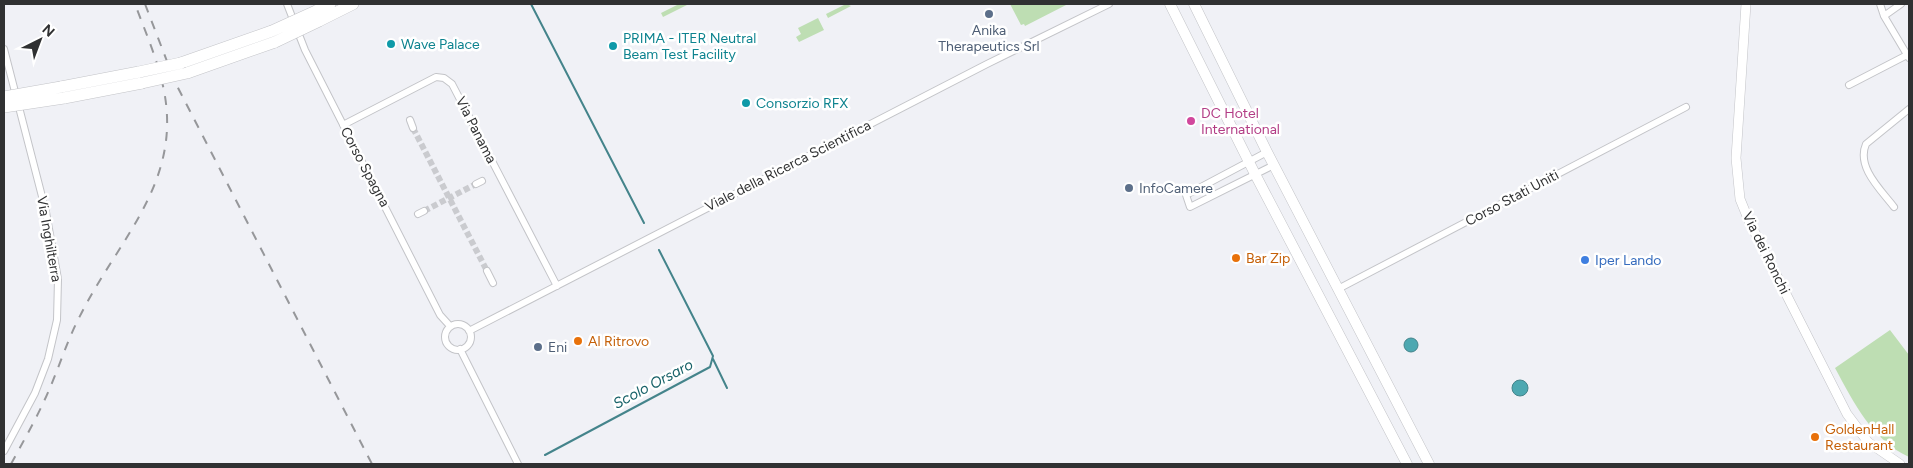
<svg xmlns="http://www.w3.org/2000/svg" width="1913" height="468" viewBox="0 0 1913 468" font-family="Figtree,sans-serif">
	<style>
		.green { fill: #bedeb3 }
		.water { fill: #4da8b1; stroke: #44848b }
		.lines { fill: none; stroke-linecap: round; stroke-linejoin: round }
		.stream { stroke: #44848b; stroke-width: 2 }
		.street-tunnel { stroke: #cacbcf; stroke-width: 6; stroke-dasharray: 6 3; stroke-linecap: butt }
		.street-casing { stroke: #c3c4c8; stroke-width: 8 }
		.secondary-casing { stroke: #c3c4c8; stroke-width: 10 }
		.primary-casing { stroke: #c3c4c8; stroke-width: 11 }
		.highway-casing { stroke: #c3c4c8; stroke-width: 12 }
		.street { stroke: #fff; stroke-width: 6 }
		.secondary { stroke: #fff; stroke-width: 9 }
		.primary { stroke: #fff; stroke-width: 10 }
		.highway { stroke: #fff; stroke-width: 11 }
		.rail { stroke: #96979a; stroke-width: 2; stroke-dasharray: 9 9; stroke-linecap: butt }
		.highway-bridge-casing { stroke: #c3c4c8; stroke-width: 12; stroke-linecap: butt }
		.highway-bridge { stroke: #fff; stroke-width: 11 }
		.service-dot { fill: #5c6f8a; stroke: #fff; stroke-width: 2 }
		.culture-dot { fill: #0f9aa8; stroke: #fff; stroke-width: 2 }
		.hotel-dot { fill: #d1479c; stroke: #fff; stroke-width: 2 }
		.food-dot { fill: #e8710a; stroke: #fff; stroke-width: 2 }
		.shop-dot { fill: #3f7fe0; stroke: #fff; stroke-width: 2 }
		.labels { text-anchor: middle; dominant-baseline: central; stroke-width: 5; stroke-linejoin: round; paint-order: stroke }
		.service-label { font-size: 14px; fill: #4e5e75; stroke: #fff; text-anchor: start }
		.culture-label { font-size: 14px; fill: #0d838f; stroke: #fff; text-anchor: start }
		.hotel-label { font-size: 14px; fill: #b23c85; stroke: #fff; text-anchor: start }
		.street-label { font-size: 14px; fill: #303132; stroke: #fff }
		.food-label { font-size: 14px; fill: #c56008; stroke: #fff; text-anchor: start }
		.shop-label { font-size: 14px; fill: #366cbe; stroke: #fff; text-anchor: start }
		.water-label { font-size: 15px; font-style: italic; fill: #186269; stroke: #fff }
	</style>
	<rect width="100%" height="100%" fill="#f0f1f6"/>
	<path class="green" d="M679 4H689L663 17 661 13Z
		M846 4 851 6 828 18 826 14Z
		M1010 4H1068L1025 26 1024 24 1021 25Z
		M818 18 824 30 799 42 796 37 801 34 798 28Z
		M1890 330 1909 355V457C1872 440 1854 403 1835 368Z"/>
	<path class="water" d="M1404 345a7 7 0 1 1 14 0a7 7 0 1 1-14 0Z
		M1512 388a8 8 0 1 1 16 0a8 8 0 1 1-16 0Z"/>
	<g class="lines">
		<path class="stream" d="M531 4 644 223
			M713 359 727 388
			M545 455 710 367 713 356 659 250"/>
		<path class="street-tunnel" d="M413 128 487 271
			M424 211 476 184"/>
		<defs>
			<path id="street" d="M287 4 305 50 440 315 450 326
				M1880 4 1884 16 1909 58
				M1884 16 1901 4
				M4 49 46 212 58 279 57 320 48 359 35 393 4 451
				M1849 85 1907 55
				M410 120 413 128
				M343 125 436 77 444 78 452 84 557 286
				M1267 152 1186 195 1190 207 1274 165
				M476 184 482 181
				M1894 207C1881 190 1856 167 1866 144L1909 109
				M418 214 424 211
				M487 271 493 283
				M1338 289 1686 107
				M445 337a13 13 0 1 1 26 0a13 13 0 1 1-26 0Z
				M469 331 987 64 1109 4
				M460 349 518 464"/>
			<path id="secondary" d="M1746 4 1736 158 1740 199 1749 221 1847 414 1868 442 1900 464"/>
			<path id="primary" d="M1170 4 1255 174 1407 464
				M1194 4 1267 152 1429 464"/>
			<path id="highway" d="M316 11 330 4
				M319 21 353 4
				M181 63 272 31
				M187 73 275 42
				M61 87 139 72
				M64 98 142 83"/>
		</defs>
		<use href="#street" class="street-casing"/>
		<use href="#secondary" class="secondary-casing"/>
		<use href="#primary" class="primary-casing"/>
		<use href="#highway" class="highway-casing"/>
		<use href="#street" class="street"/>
		<use href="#secondary" class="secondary"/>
		<use href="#primary" class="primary"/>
		<use href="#highway" class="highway"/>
		<path class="rail" d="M145 4 175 82 372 464
			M11 464C24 440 38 416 49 390 60 365 68 338 81 314 120 237 184 180 163 86 157 58 145 31 135 4"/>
		<defs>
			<path id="highway-bridge" d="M272 31 316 11
				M275 42 319 21
				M139 72 181 63
				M142 83 187 73
				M4 97 61 87
				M4 107 64 98"/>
		</defs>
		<use href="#highway-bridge" class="highway-bridge-casing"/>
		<use href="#highway-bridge" class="highway-bridge"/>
	</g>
	<g class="service-dot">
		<circle cx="989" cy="14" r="5"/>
		<circle cx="1129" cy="188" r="5"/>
		<circle cx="538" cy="347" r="5"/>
	</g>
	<g class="culture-dot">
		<circle cx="391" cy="44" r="5"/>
		<circle cx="613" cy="46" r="5"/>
		<circle cx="746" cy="103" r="5"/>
	</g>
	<circle class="hotel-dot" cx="1191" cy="121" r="5"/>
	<g class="food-dot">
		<circle cx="1236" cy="258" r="5"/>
		<circle cx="578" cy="341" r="5"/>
		<circle cx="1815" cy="437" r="5"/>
	</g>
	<circle class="shop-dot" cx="1585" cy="260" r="5"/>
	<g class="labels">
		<g class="service-label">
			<text x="989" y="30" text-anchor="middle">Anika<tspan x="989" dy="16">Therapeutics Srl</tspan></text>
			<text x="1139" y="188">InfoCamere</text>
			<text x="548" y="347">Eni</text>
		</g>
		<g class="culture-label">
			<text x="623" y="38">PRIMA - ITER Neutral<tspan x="623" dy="16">Beam Test Facility</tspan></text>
			<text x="401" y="44">Wave Palace</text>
			<text x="756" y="103">Consorzio RFX</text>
		</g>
		<g class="hotel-label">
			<text x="1201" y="113">DC Hotel<tspan x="1201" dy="16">International</tspan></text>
		</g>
		<g class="street-label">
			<text transform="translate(476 130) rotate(63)">Via Panama</text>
			<text transform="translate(788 166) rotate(-27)">Viale della Ricerca Scientifica</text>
			<text transform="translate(365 167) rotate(62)">Corso Spagna</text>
			<text transform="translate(1512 198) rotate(-28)">Corso Stati Uniti</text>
			<text transform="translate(49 239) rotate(80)">Via Inghilterra</text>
			<text transform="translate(1766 253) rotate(64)">Via dei Ronchi</text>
		</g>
		<g class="food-label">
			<text x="1246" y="258">Bar Zip</text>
			<text x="588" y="341">Al Ritrovo</text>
			<text x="1825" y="429">GoldenHall<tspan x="1825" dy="16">Restaurant</tspan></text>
		</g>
		<g class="shop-label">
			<text x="1595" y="260">Iper Lando</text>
		</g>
		<g class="water-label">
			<text transform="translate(653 384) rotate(-28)">Scolo Orsaro</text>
		</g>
	</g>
	<rect width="1913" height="468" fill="none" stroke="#303132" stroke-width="10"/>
	<g transform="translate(40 40) rotate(42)" stroke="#ffffff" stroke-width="4" paint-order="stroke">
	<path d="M0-4L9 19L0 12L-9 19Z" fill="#303132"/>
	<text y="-8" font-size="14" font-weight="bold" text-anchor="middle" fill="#303132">N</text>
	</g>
</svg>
